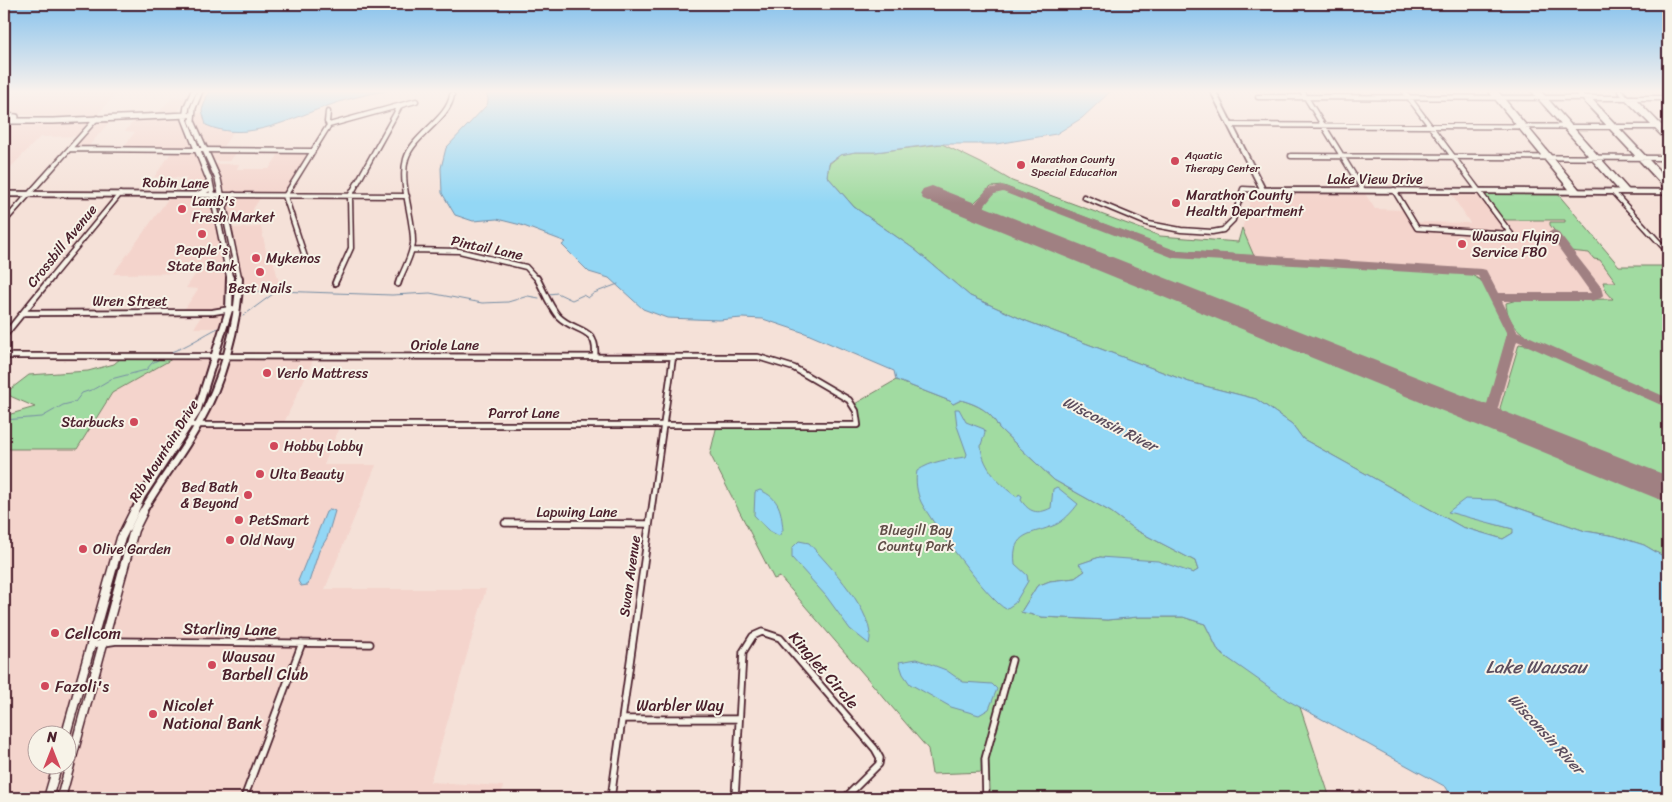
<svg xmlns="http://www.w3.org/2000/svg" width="1672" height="802" viewBox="0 0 1672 802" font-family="Sriracha,sans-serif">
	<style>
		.built { fill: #f4d4cc; fill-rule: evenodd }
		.green { fill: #a1dba1; stroke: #767d66 }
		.water { fill: #93d7f5; stroke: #768da4 }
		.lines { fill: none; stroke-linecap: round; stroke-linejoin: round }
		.stream { stroke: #768da4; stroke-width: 1 }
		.taxiway { fill: #a08082; fill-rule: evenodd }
		.runway { fill: #a08082; fill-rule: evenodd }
		.minor-far2-casing { stroke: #4a1f2b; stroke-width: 7 }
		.minor-far1-casing { stroke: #4a1f2b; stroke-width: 8 }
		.minor-casing { stroke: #4a1f2b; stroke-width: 9 }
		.tertiary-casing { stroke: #4a1f2b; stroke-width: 8 }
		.secondary-far2-casing { stroke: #4a1f2b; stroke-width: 8 }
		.secondary-far1-casing { stroke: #4a1f2b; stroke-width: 10 }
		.secondary-casing { stroke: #4a1f2b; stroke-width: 11 }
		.minor-far2 { stroke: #f7f3e8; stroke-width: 4 }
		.minor-far1 { stroke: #f7f3e8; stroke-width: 4.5 }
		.minor { stroke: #f7f3e8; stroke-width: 5.5 }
		.tertiary { stroke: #f7f3e8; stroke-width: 4.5 }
		.secondary-far2 { stroke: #f7f3e8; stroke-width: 5 }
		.secondary-far1 { stroke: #f7f3e8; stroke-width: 6 }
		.secondary { stroke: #f7f3e8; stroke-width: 8 }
		.poi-dot { fill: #d1495b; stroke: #f7f3e8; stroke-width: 2 }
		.labels { text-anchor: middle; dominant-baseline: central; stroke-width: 4; stroke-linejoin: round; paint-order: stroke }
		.far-poi-label { font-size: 11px; fill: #4a1f2b; stroke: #f7f3e8; text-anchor: start }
		.street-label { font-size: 14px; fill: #4a1f2b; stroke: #f7f3e8 }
		.poi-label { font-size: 14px; fill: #4a1f2b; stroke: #f7f3e8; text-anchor: start }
		.park-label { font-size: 14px; fill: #604e48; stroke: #f7f3e8 }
		.water-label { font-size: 15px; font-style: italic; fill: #5c4d5e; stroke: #f7f3e8 }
		.near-street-label { font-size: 16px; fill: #4a1f2b; stroke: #f7f3e8 }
		.near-poi-label { font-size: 16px; fill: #4a1f2b; stroke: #f7f3e8; text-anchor: start }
		.near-water-label { font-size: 18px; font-style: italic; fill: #5c4d5e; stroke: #f7f3e8 }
	</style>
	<rect width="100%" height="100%" fill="#f5e1d8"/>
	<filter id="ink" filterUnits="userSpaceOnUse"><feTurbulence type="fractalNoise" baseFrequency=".02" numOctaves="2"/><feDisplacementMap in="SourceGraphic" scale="10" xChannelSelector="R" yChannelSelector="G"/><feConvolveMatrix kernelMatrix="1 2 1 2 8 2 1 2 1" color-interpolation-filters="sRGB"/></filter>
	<g filter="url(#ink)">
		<path class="built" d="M17 91H179L118 92 97 115 43 117 4 113V104Z
			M188 97 178 111 158 113 171 99Z
			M203 113 205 119 224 131H234L219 152H237L230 161H212L195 120 194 114Z
			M162 117 181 119 191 146 186 149H122L135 132 125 131 136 119Z
			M111 120 87 148H75L83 136 40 137 10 168 4 169V122Z
			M942 144 981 163 1012 181 1160 236 1238 242 1253 192H1364L1375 209 1405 210 1412 222 1470 223 1450 192 1477 193 1497 218 1580 220 1619 266H1668V559L1644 545 1585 531 1495 500 829 164Z
			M172 152 195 153 206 179V188L199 192H177L187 178 154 177Z
			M280 152H306L308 155 285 191 280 194 226 192 213 164H239L237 169H269Z
			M171 195 209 198 214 212 228 280 227 305 222 309 184 310 198 289 186 288 196 273 113 274Z
			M236 197H261L253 209 254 218 230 219 228 201Z
			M261 227 267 256H272L281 290 243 289 232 228Z
			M203 313 224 314 221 328H194Z
			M176 356H232L233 361 259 356H315L283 425H340L324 465H376L325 589H486L430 782 503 786 501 798H4V449H77L112 393ZM38 734H68V764H38Z"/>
		<path class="green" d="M942 144 981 163 1012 181 1160 236 1238 242 1242 228 1254 256 1171 250 1004 186 991 187 974 203H965L936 191 928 199 1668 499V559L1644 545 1615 536 1585 531 1495 500 1491 523 1514 529 1513 533 1503 539 1462 527 1303 439 1292 424 1256 399 1189 382 1026 321 970 296 914 249 854 207 827 176 829 164 840 155 855 152H875Z
			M1003 191 1174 256 1470 274 1482 281 1508 334 1488 406 1485 408 1478 407 985 210 984 206C987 198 994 191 1003 191Z
			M1484 193H1557L1619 266H1668V400L1537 342C1520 334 1507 323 1506 303L1517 300 1613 299 1606 291 1603 282H1616L1600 260 1594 259 1589 253 1570 251 1550 225V222H1565V220H1506L1501 217Z
			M1519 344 1532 346 1668 407V483L1504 417 1500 408Z
			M121 358 172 359 112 393 77 449H4V416L35 407 10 396 8 391 29 375 88 371 114 364Z
			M896 380 950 401 953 404 961 400C978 405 991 411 999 428L1054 480 1111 512 1134 529 1195 561 1198 570 1193 573 1100 557 1080 564 1085 571 1075 578 1050 581 1037 586 1021 612 1042 617 1107 620 1138 617H1183L1205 624 1219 652 1300 707 1330 798H986L985 772 932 774 928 749 780 577 774 579 710 454 717 425H858L853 405Z"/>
		<path class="water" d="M209 91H386C368 94 350 98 333 104 293 117 248 144 206 125L202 110Z
			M483 91H1111L1082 118 1056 134 996 144H937L875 152H855L840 155 829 163 827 176 854 207 914 249 970 296 1026 321 1189 382 1256 399 1292 424 1303 439 1462 527 1503 539 1513 533V529L1448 512 1465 499 1495 500 1585 531 1615 536 1644 545 1668 559V798H1452L1446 787 1287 700 1219 652 1205 624 1183 617H1138L1107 620 1042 617 1021 612 1037 586 1050 581 1075 578 1085 571 1079 564 1100 557 1158 561 1193 573 1198 570 1195 561 1134 529 1111 512 1054 480 999 428C991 411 978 405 961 400L953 404 950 401 896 380 894 371 805 333 763 319 742 318 719 320 667 318 643 309 609 278 589 272 562 245 566 242 521 225 497 219 473 221 455 215 442 193 441 168 446 148 487 105C489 99 488 94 483 91Z
			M955 409H959L966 422 984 429C987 435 981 440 981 447 983 468 1001 486 1017 497L1019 494 1022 496 1021 500C1029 512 1037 515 1051 508L1053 489 1057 487 1078 504C1073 511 1063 522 1055 525 1032 535 1011 531 1015 564L1027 575 1028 581 1015 603 1006 609C990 602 930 520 921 502 917 493 915 481 917 471 931 461 949 459 966 457L967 454 957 426Z
			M760 490C780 499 781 510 783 530L779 536 768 530 754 515 755 492Z
			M331 509 335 511 327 538 319 551 308 585 301 586 298 581 326 512Z
			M799 541 809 543C828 565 878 614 869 644L850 629 826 596 792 558V548Z
			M917 659 946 670 963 682 992 684 997 689 989 709 979 715 951 707 910 684 903 674 899 662Z"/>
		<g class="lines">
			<path class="stream" d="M249 291 275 292
				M549 294 557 293 572 300 583 295 588 298 594 293 618 284
				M243 316 277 291 392 295 430 293 482 303 508 302 528 296 539 298
				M171 352C189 346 203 335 220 327
				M4 420 42 417 63 405 75 402 82 393 94 389 111 379 146 370 152 363 158 360"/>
			<path class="taxiway" d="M1004 186 1175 250 1482 269 1486 270 1498 293H1591L1548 233 1553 230 1557 231 1601 287 1603 295 1601 298 1592 301H1502L1517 331 1668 398V408L1517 341 1495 418 1493 421H1485L1483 418 1507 334 1478 276 1174 258 1003 192 994 194 978 214H970L969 212 970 210 987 189Z"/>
			<path class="runway" d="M932 186 1668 476V503L923 199 920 194 923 189Z"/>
			<defs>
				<path id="minor-far2" d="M1302 91 1363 190
					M1404 91 1511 234
					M1491 91 1573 191
					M1495 91 1578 191
					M1534 91 1622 191
					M1538 91 1627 191
					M1577 91 1668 188
					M1620 91 1668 139
					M1665 91 1668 93
					M1258 97 1668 98
					M1632 98 1668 135
					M1590 100 1668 183
					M329 125 416 101
					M1230 125 1668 127
					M70 149 312 151
					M1291 156 1668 158
					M1394 190 1417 228 1511 234
					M1612 191 1668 252
					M221 195 407 196
					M1084 197 1149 224 1181 230 1212 232 1223 230 1233 220 1243 189 1263 190
					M4 222 97 118
					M412 250 459 251 526 267 537 279
					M306 260 285 196 329 125 327 122 328 112
					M50 279 120 194
					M337 279 351 248 350 196 400 106
					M400 279C404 269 412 255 413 243 414 219 399 184 406 159 413 135 449 119 452 95"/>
				<path id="minor-far1" d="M537 278C544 291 549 305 558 316 574 333 598 326 595 356
					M335 283 337 278
					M398 284 400 278
					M23 313 213 312 237 308
					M4 336 51 278
					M4 356 758 357 794 368 849 400 856 411 858 425H191
					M651 513 673 357"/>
				<path id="minor" d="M505 523 649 524
					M91 645 117 641 370 644
					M622 719H739
					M1361 795 1365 798
					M244 798 302 643
					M611 798 651 512
					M735 798 743 652 753 636 762 632 780 638 875 749 880 758 879 764 845 798
					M986 798 985 759 1012 660"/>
				<path id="tertiary" d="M1213 91 1263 190 1668 192
					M4 194 221 195"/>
				<path id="secondary-far2" d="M194 91 187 106 185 119 210 182 230 279
					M200 91 193 108 192 121 218 179 239 279
					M4 116 16 117
					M4 121H53L188 115
					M199 194 207 190 210 183
					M224 207 228 199 234 195"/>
				<path id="secondary-far1" d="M134 513 142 496 197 412 229 310 230 278
					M142 513C159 482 181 456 198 425 221 385 239 325 239 278"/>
				<path id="secondary" d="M66 734 121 538 134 512
					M48 798 58 764
					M61 798 134 530 143 512"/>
			</defs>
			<use href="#minor-far2" class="minor-far2-casing"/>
			<use href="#minor-far1" class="minor-far1-casing"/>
			<use href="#minor" class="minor-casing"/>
			<use href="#tertiary" class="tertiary-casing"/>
			<use href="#secondary-far2" class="secondary-far2-casing"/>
			<use href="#secondary-far1" class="secondary-far1-casing"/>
			<use href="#secondary" class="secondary-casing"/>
			<use href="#minor-far2" class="minor-far2"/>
			<use href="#minor-far1" class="minor-far1"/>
			<use href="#minor" class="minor"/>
			<use href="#tertiary" class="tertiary"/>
			<use href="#secondary-far2" class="secondary-far2"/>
			<use href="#secondary-far1" class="secondary-far1"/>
			<use href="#secondary" class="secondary"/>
		</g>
	</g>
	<linearGradient id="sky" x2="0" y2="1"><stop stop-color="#86c2ed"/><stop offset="0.45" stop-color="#faf2ed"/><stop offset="1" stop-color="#faf2ed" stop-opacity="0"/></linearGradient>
	<rect width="1672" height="203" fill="url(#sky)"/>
	<g class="poi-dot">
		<circle cx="1175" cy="161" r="5"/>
		<circle cx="1021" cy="165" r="5"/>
		<circle cx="1176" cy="203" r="5"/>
		<circle cx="182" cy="209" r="5"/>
		<circle cx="202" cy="234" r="5"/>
		<circle cx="1462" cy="244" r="5"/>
		<circle cx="256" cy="258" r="5"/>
		<circle cx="260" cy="272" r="5"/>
		<circle cx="267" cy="373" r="5"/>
		<circle cx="134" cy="422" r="5"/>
		<circle cx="274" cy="446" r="5"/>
		<circle cx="260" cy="474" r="5"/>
		<circle cx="248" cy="495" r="5"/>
		<circle cx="239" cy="520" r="5"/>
		<circle cx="230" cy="540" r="5"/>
		<circle cx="83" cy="549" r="5"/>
		<circle cx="55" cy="633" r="5"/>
		<circle cx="212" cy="665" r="5"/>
		<circle cx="45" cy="686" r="5"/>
		<circle cx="153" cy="714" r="5"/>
	</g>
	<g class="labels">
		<g class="far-poi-label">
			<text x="1185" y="155">Aquatic<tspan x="1185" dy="13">Therapy Center</tspan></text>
			<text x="1031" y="159">Marathon County<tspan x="1031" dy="13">Special Education</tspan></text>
		</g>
		<g class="street-label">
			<text x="1375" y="179">Lake View Drive</text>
			<text transform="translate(176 183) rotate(1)">Robin Lane</text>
			<text transform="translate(62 246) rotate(-51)">Crossbill Avenue</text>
			<text transform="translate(487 248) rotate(12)">Pintail Lane</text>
			<text x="130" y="301">Wren Street</text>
			<text x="445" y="345">Oriole Lane</text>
			<text x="524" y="413">Parrot Lane</text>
			<text transform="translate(164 451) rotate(-58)">Rib Mountain Drive</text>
			<text x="577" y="512">Lapwing Lane</text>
			<text transform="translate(630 576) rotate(-82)">Swan Avenue</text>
		</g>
		<g class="poi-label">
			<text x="1186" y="195">Marathon County<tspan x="1186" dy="16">Health Department</tspan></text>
			<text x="192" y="201">Lamb's<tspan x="192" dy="16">Fresh Market</tspan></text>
			<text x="1472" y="236">Wausau Flying<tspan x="1472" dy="16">Service FBO</tspan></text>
			<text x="202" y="250" text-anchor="middle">People's<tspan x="202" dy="16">State Bank</tspan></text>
			<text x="266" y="258">Mykenos</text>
			<text x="260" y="288" text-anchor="middle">Best Nails</text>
			<text x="277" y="373">Verlo Mattress</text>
			<text x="124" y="422" text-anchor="end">Starbucks</text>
			<text x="284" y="446">Hobby Lobby</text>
			<text x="270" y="474">Ulta Beauty</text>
			<text x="238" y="487" text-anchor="end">Bed Bath<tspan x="238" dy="16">&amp; Beyond</tspan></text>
			<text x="249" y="520">PetSmart</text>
			<text x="240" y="540">Old Navy</text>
			<text x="93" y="549">Olive Garden</text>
		</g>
		<g class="park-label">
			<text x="916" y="530">Bluegill Bay<tspan x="916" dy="16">County Park</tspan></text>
		</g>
		<g class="water-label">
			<text transform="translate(1110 424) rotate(27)">Wisconsin River</text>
			<text transform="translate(1546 734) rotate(47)">Wisconsin River</text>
		</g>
		<g class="near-street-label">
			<text transform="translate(230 629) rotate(1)">Starling Lane</text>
			<text transform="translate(824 670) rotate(49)">Kinglet Circle</text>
			<text x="680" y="705">Warbler Way</text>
		</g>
		<g class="near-poi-label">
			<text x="65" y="633">Cellcom</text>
			<text x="222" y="656">Wausau<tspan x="222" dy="18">Barbell Club</tspan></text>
			<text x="55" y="686">Fazoli's</text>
			<text x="163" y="705">Nicolet<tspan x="163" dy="18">National Bank</tspan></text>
		</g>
		<g class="near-water-label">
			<text x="1536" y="667">Lake Wausau</text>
		</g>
	</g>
	<rect width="1672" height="802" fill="none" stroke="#f7f3e8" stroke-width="20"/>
	<rect x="10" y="10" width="1652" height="782" fill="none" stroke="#4a1f2b" stroke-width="2" filter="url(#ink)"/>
	<g transform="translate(52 750)"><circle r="24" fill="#f7f3e8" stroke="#b29e9c"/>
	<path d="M0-4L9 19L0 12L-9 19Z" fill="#d1495b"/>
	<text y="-8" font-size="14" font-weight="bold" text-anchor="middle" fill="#4a1f2b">N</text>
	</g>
</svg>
